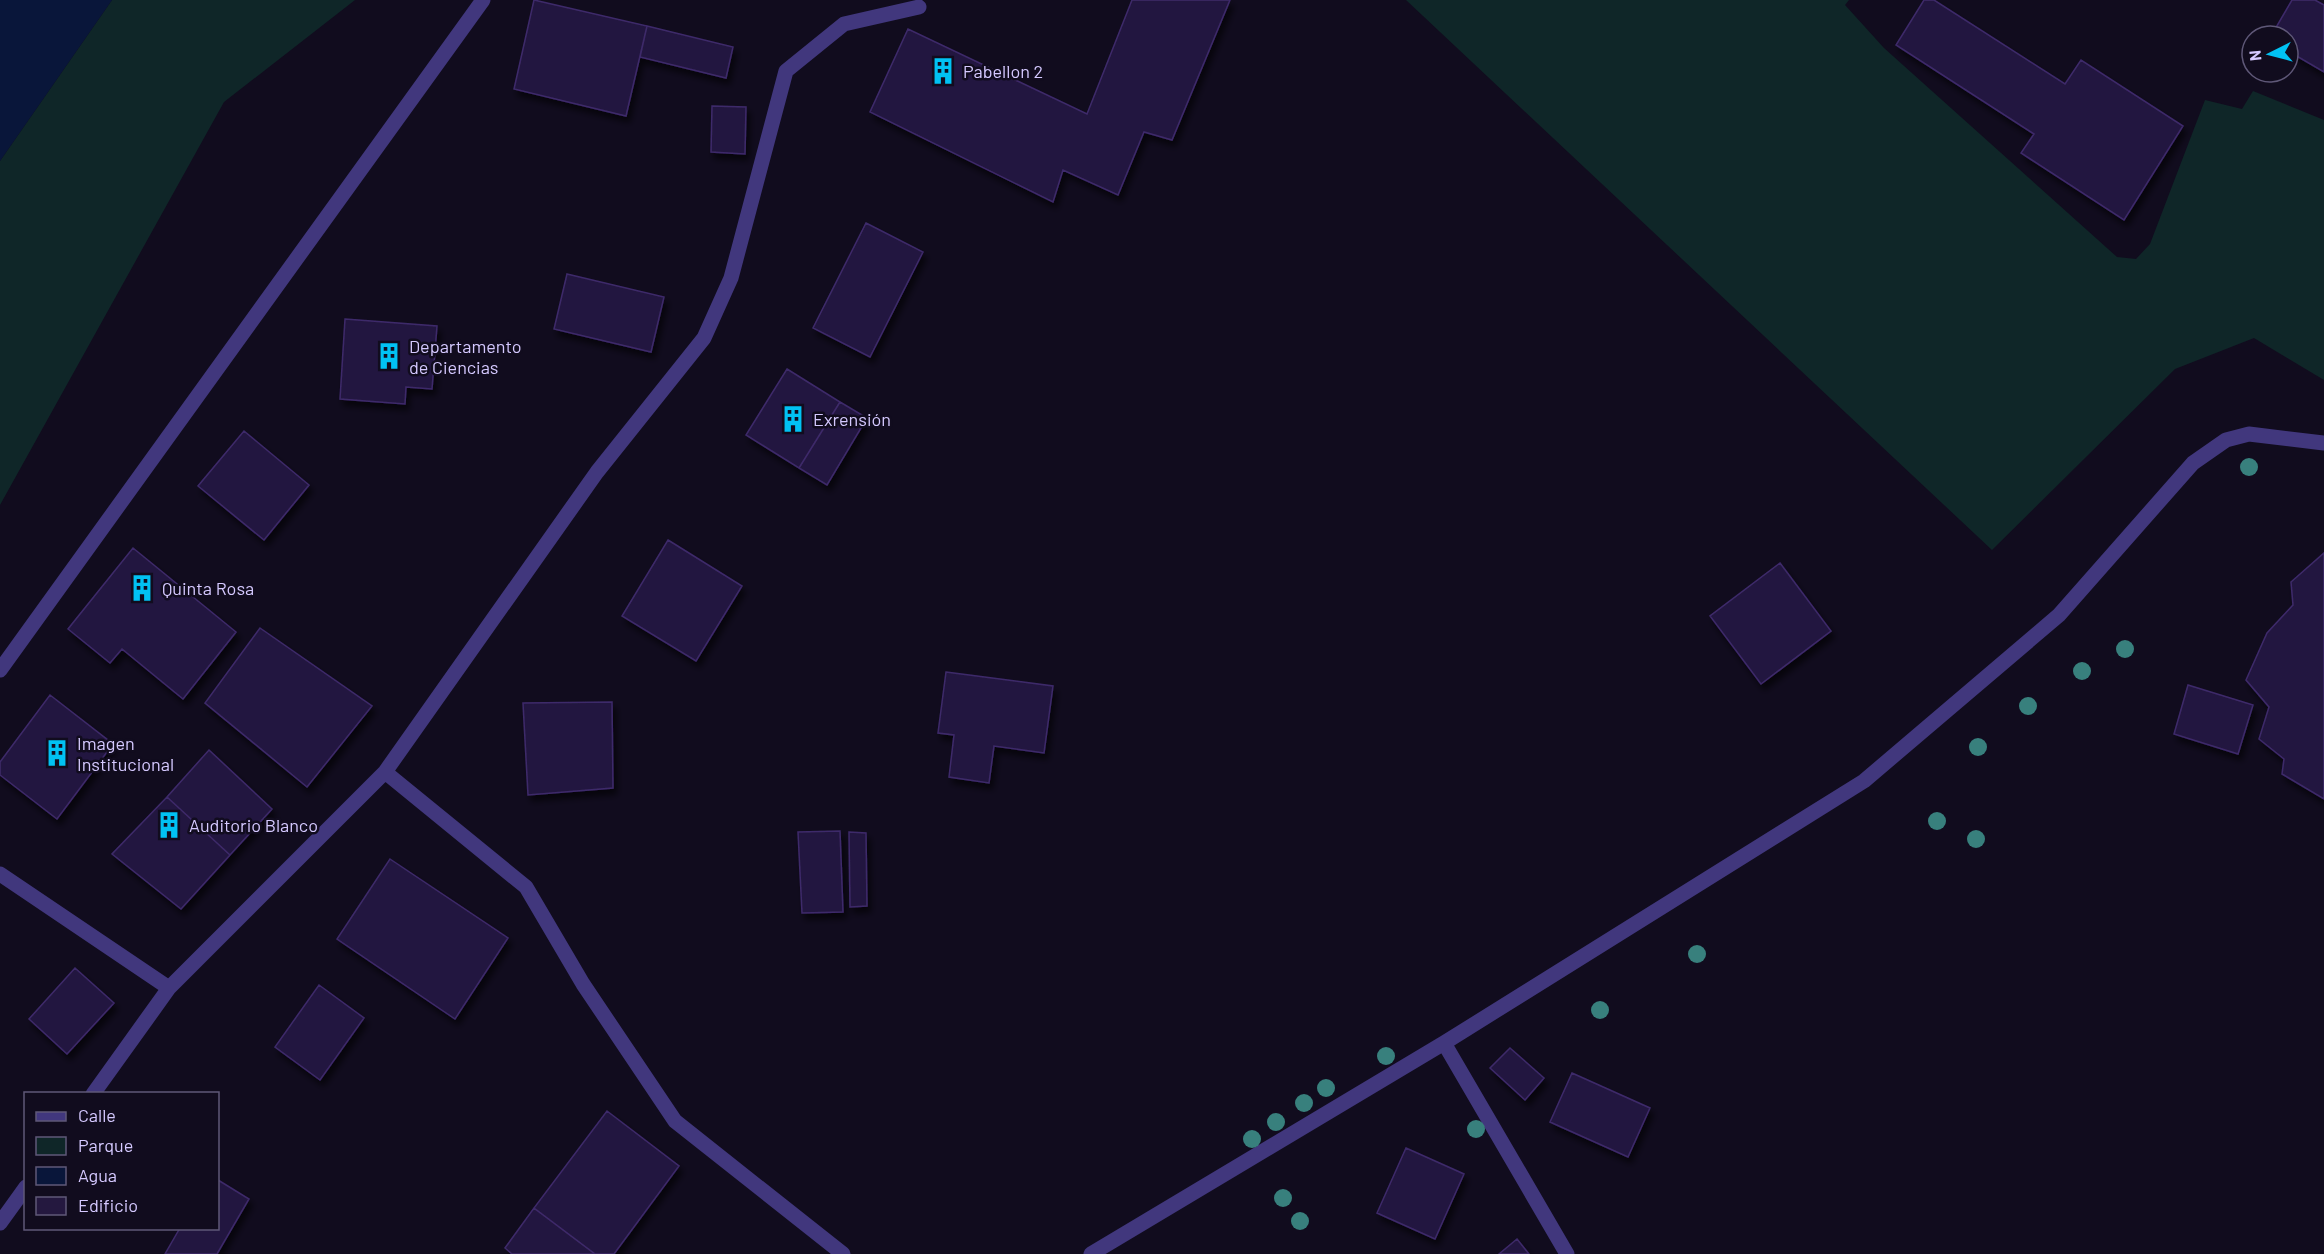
<svg xmlns="http://www.w3.org/2000/svg" width="2324" height="1254" viewBox="0 0 2324 1254" font-family="Barlow,sans-serif">
	<style>
		.green { fill: #0f2628 }
		.water { fill: #09163a }
		.building { fill: #24183f; stroke: #3e2a6b; stroke-width: 1.5; filter: url(#shadow) }
		.lines { fill: none; stroke-linecap: round; stroke-linejoin: round }
		.minor { stroke: #41377d; stroke-width: 15 }
		.tree { fill: #38807d }
		.labels { text-anchor: middle; dominant-baseline: central; stroke-width: 5; stroke-linejoin: round; paint-order: stroke }
		.poi-label { font-size: 18px; fill: #d5c9ff; stroke: #110c1e; text-anchor: start }
	</style>
	<defs>
		<filter id="shadow"><feDropShadow dx="3.5" dy="6" stdDeviation="3" flood-color="#0009"/></filter>
	</defs>
	<rect width="100%" height="100%" fill="#110c1e"/>
	<path class="green" d="M112 0H355L224 102 0 505V161Z
		M1406 0H1849L1845 5 1884 48 2117 257 2136 259 2150 244 2205 100 2242 109 2253 91 2324 120V380L2254 338 2175 369 1992 550Z"/>
	<path class="water" d="M0 0H112L0 161Z"/>
	<path class="building" d="M534 0 647 26 626 116 514 89Z
		M1132 0H1230L1172 140 1144 132 1118 195 1063 170 1053 202 870 112 908 29 1087 114Z
		M1924 0H1934L2065 84 2081 60 2183 126 2124 220 2021 153 2034 134 1896 45Z
		M2292 0H2315L2324 5V72L2288 51V36H2271Z
		M647 26 733 47 726 78 640 57Z
		M712 106 746 107 745 154 711 152Z
		M866 223 923 252 870 357 813 328Z
		M567 274 664 297 651 352 554 329Z
		M345 319 437 326 432 389 406 387 405 404 340 399Z
		M787 369 840 402 799 468 746 435Z
		M840 402 867 418 827 485 799 468Z
		M244 431 309 485 264 540 198 486Z
		M668 540 742 586 696 661 622 616Z
		M133 548 236 632 183 699 122 649 110 663 68 629Z
		M2324 553V799L2282 774 2284 759 2259 739 2269 707 2246 680 2267 633 2293 605 2291 582Z
		M1780 563 1831 631 1761 684 1710 616Z
		M260 628 372 706 307 787 205 703Z
		M946 672 1053 686 1044 753 994 746 989 783 949 777 954 735 938 733Z
		M2188 685 2253 705 2238 754 2174 734Z
		M50 695 113 744 57 819 0 775V762Z
		M612 702 613 788 528 795 523 703Z
		M209 750 272 809 230 855 167 797Z
		M167 797 230 855 181 909 112 854Z
		M840 831 843 912 802 913 798 832Z
		M849 832 866 833 867 906 850 907Z
		M390 859 508 938 455 1019 337 939Z
		M75 968 114 1003 67 1054 29 1019Z
		M319 985 364 1018 320 1080 275 1047Z
		M1510 1048 1544 1078 1525 1100 1490 1068Z
		M1572 1073 1650 1108 1628 1157 1550 1122Z
		M607 1111 679 1166 614 1254H595L534 1208Z
		M1406 1148 1464 1174 1435 1239 1377 1213Z
		M218 1180 249 1199 217 1254H165L180 1228H218Z
		M534 1208 595 1254H512L505 1248Z
		M1517 1239 1529 1254H1499Z"/>
	<g class="lines">
		<path class="minor" d="M0 670 483 0
			M385 772 526 887 583 984 675 1121 843 1254
			M0 874 169 988
			M1444 1043 1567 1254
			M93 1094 169 988 385 772 597 472 704 338 731 278 786 71 844 24 919 7
			M0 1223 26 1187
			M1091 1254 1444 1043 1864 781 2059 615 2193 463 2226 440 2249 434 2324 443"/>
	</g>
	<g class="tree">
		<circle cx="2249" cy="467" r="9"/>
		<circle cx="2125" cy="649" r="9"/>
		<circle cx="2082" cy="671" r="9"/>
		<circle cx="2028" cy="706" r="9"/>
		<circle cx="1978" cy="747" r="9"/>
		<circle cx="1937" cy="821" r="9"/>
		<circle cx="1976" cy="839" r="9"/>
		<circle cx="1697" cy="954" r="9"/>
		<circle cx="1600" cy="1010" r="9"/>
		<circle cx="1386" cy="1056" r="9"/>
		<circle cx="1326" cy="1088" r="9"/>
		<circle cx="1304" cy="1103" r="9"/>
		<circle cx="1276" cy="1122" r="9"/>
		<circle cx="1476" cy="1129" r="9"/>
		<circle cx="1252" cy="1139" r="9"/>
		<circle cx="1283" cy="1198" r="9"/>
		<circle cx="1300" cy="1221" r="9"/>
	</g>
	<defs>
		<symbol id="building-bare" viewBox="-9 -9 18 18"><path d="M-4-6H4V6H1V3H-1V6H-4ZM-2.5-4.3h1.7v1.8h-1.7ZM.8-4.3h1.7v1.8H.8ZM-2.5-1h1.7V.8h-1.7ZM.8-1h1.7V.8H.8Z" fill="#01c2f3" stroke="#110c1e" stroke-width="2.5" paint-order="stroke"/></symbol>
	</defs>
	<g fill-rule="evenodd">
		<use href="#building-bare" x="924" y="52" width="38" height="38"/>
		<use href="#building-bare" x="370" y="337" width="38" height="38"/>
		<use href="#building-bare" x="774" y="400" width="38" height="38"/>
		<use href="#building-bare" x="123" y="569" width="38" height="38"/>
		<use href="#building-bare" x="38" y="734" width="38" height="38"/>
		<use href="#building-bare" x="150" y="806" width="38" height="38"/>
	</g>
	<g class="labels">
		<g class="poi-label">
			<text x="963" y="71">Pabellon 2</text>
			<text x="409" y="346">Departamento<tspan x="409" dy="21">de Ciencias</tspan></text>
			<text x="813" y="419">Exrensión</text>
			<text x="162" y="588">Quinta Rosa</text>
			<text x="77" y="743">Imagen<tspan x="77" dy="21">Institucional</tspan></text>
			<text x="189" y="825">Auditorio Blanco</text>
		</g>
	</g>
	<rect x="24" y="1092" width="195" height="138" fill="#110c1e" stroke="#5f5878" stroke-width="1.5"/>
	<rect x="36" y="1112" width="30" height="9" fill="#41377d" stroke="#5f5878" stroke-width="1.5"/>
	<text x="78" y="1122" font-size="18" fill="#d5c9ff">Calle</text>
	<rect x="36" y="1137" width="30" height="18" fill="#0f2628" stroke="#5f5878" stroke-width="1.5"/>
	<text x="78" y="1152" font-size="18" fill="#d5c9ff">Parque</text>
	<rect x="36" y="1167" width="30" height="18" fill="#09163a" stroke="#5f5878" stroke-width="1.5"/>
	<text x="78" y="1182" font-size="18" fill="#d5c9ff">Agua</text>
	<rect x="36" y="1197" width="30" height="18" fill="#24183f" stroke="#5f5878" stroke-width="1.5"/>
	<text x="78" y="1212" font-size="18" fill="#d5c9ff">Edificio</text>
	<g transform="translate(2270 54) rotate(264)"><circle r="28" fill="#110c1e" stroke="#5f5878" stroke-width="1.5"/>
	<path d="M0-4.5L10 22L0 15L-10 22Z" fill="#01c2f3"/>
	<text y="-9" font-size="16" font-weight="bold" text-anchor="middle" fill="#d5c9ff">N</text>
	</g>
</svg>
